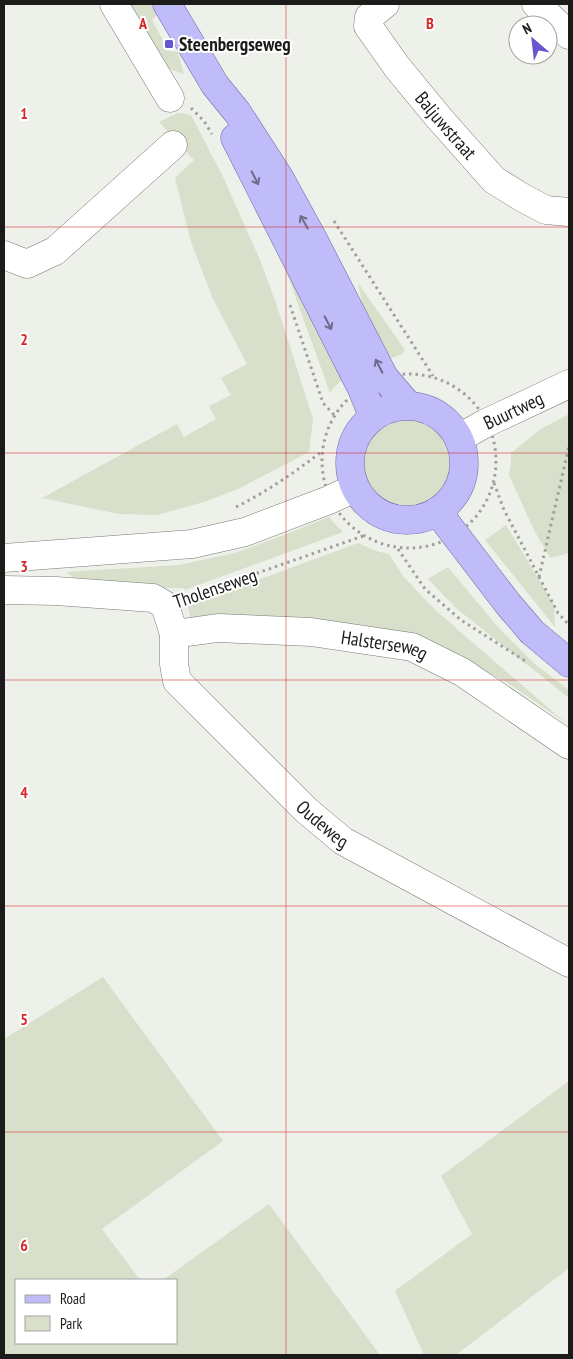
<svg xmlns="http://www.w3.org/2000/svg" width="573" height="1359" viewBox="0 0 573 1359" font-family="'PT Sans Narrow',sans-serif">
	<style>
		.green { fill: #d8dfca }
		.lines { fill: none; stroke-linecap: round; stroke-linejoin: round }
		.minor-casing { stroke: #797b76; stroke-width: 29 }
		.major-casing { stroke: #6b66a8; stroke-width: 29 }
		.path { stroke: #9fa09c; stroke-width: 3; stroke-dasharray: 2.5 4; stroke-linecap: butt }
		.minor { stroke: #fff; stroke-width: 28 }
		.major { stroke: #c0bbf9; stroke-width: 28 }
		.oneway { stroke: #6e6c8a }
		.grid { fill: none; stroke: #d62828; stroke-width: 1; stroke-opacity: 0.55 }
		.poi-dot { fill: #6756cf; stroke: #fff; stroke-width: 2 }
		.labels { text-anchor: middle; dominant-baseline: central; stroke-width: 4; stroke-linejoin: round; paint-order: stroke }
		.poi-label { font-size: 19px; font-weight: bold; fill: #1b1c1a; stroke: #fff; text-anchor: start }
		.street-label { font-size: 19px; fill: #1b1c1a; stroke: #fff }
		.grid-label { font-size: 16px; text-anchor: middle; font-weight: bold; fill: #d62828; stroke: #fff; stroke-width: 4; stroke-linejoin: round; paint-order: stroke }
	</style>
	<rect width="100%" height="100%" fill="#eef0ea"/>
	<path class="green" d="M117 4H152L158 14 152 20 169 51 178 52 184 74 164 67Z
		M178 113 191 115 223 177 260 260 276 303 313 419 309 452 238 489 204 502 157 515 119 514 42 498 177 424 184 437 216 419 209 406 231 395 221 378 247 364 213 299 191 242 175 178 194 160 159 122Z
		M279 251 343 379 334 387 330 393Z
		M358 283 405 350 402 354 384 361 362 302Z
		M569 414V553L550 558 534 530 509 475 511 464V453L541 429Z
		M364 463a45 45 0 1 1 90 0a45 45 0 1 1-90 0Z
		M329 517 334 523 343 532 185 590 184 588 102 589 80 583 66 572 179 565 235 553 284 535Z
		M506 525 554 605 555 627 485 540Z
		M358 543 376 551 389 554 403 576 434 609 566 723 508 683 455 656 326 623 190 617 188 606Z
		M448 567 498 627 535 664 569 690V698L457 609 428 579Z
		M103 977 223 1141 102 1229 140 1280H16V1343H176V1280H163L269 1204 380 1355H4V1039Z
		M569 1081V1268L456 1355H424L395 1291 472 1234 441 1176Z"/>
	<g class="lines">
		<defs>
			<g id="minor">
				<path d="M114 4 170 98"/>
				<path id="s1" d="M385 4 369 17 368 26 397 67 439 118 494 180 523 198 546 210 569 212"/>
				<path d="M536 4 569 35"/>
				<path d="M4 255 27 264 55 251 173 145"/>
				<path id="s2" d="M459 438 486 423 569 384"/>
				<path d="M4 558 192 544 245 532 329 500 355 488"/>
				<path id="s3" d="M4 590 56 591 153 598 165 605 174 634V664L177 681 306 810 343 841 569 963"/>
				<path id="s4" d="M174 634 218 628 311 632 412 647 462 672 569 745"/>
			</g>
			<path id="major" d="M167 4 215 85 237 112 279 177 313 239 384 377 408 405
				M235 138 362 389 373 416
				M350 463a57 57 0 1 1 114 0a57 57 0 1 1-114 0Z
				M437 511 508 604 532 632 569 663"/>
		</defs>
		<use href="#minor" class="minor-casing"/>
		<use href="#major" class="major-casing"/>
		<path class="path" d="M191 108 204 121 212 134
			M334 221 433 376
			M290 305 323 403 335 416
			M322 461a87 87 0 1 1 174 0a87 87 0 1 1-174 0Z
			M494 483 504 510 558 613 569 625
			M236 507C266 492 294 473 321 452
			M398 549 425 589 461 620 525 661
			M539 577 569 446
			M189 597 363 536"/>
		<use href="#minor" class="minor"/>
		<use href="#major" class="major"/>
	</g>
	<defs><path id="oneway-shaft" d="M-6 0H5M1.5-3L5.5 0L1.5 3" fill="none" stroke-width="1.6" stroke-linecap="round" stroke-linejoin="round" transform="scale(1.25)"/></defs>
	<g class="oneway">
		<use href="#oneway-shaft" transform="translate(255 178) rotate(63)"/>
		<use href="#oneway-shaft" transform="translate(304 222) rotate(-120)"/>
		<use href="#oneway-shaft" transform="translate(328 323) rotate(63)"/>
		<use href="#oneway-shaft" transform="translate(379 366) rotate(-117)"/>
	</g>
	<path class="grid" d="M286 4V1355M4 227H569M4 453H569M4 680H569M4 906H569M4 1132H569"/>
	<rect class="poi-dot" x="164" y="39" width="10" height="10" rx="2.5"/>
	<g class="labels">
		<g class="poi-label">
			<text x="179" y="44">Steenbergseweg</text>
		</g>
		<g class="street-label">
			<text stroke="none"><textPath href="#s1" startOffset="156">Baljuwstraat</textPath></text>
			<text stroke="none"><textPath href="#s2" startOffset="61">Buurtweg</textPath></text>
			<text transform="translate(215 588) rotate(-19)">Tholenseweg</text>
			<text stroke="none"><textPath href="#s4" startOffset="212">Halsterseweg</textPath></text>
			<text stroke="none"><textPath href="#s3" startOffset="445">Oudeweg</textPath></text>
		</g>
	</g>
	<g class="grid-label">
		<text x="143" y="29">A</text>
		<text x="430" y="29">B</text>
		<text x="24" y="119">1</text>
		<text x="24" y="345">2</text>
		<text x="24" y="572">3</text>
		<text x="24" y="798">4</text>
		<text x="24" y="1025">5</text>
		<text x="24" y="1251">6</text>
	</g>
	<rect width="573" height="1359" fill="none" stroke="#1b1c1a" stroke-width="10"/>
	<rect x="15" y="1279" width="162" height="65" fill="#ffffff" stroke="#a4a4a3"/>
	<rect x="25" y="1295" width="25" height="8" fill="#c0bbf9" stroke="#a4a4a3"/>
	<text x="60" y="1304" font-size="15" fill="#1b1c1a">Road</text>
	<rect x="25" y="1316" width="25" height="15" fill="#d8dfca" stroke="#a4a4a3"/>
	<text x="60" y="1329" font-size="15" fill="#1b1c1a">Park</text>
	<g transform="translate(533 40) rotate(332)"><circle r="24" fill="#ffffff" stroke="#a4a4a3"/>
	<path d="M0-4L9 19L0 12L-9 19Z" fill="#6756cf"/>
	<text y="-8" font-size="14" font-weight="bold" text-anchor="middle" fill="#1b1c1a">N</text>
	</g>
</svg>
